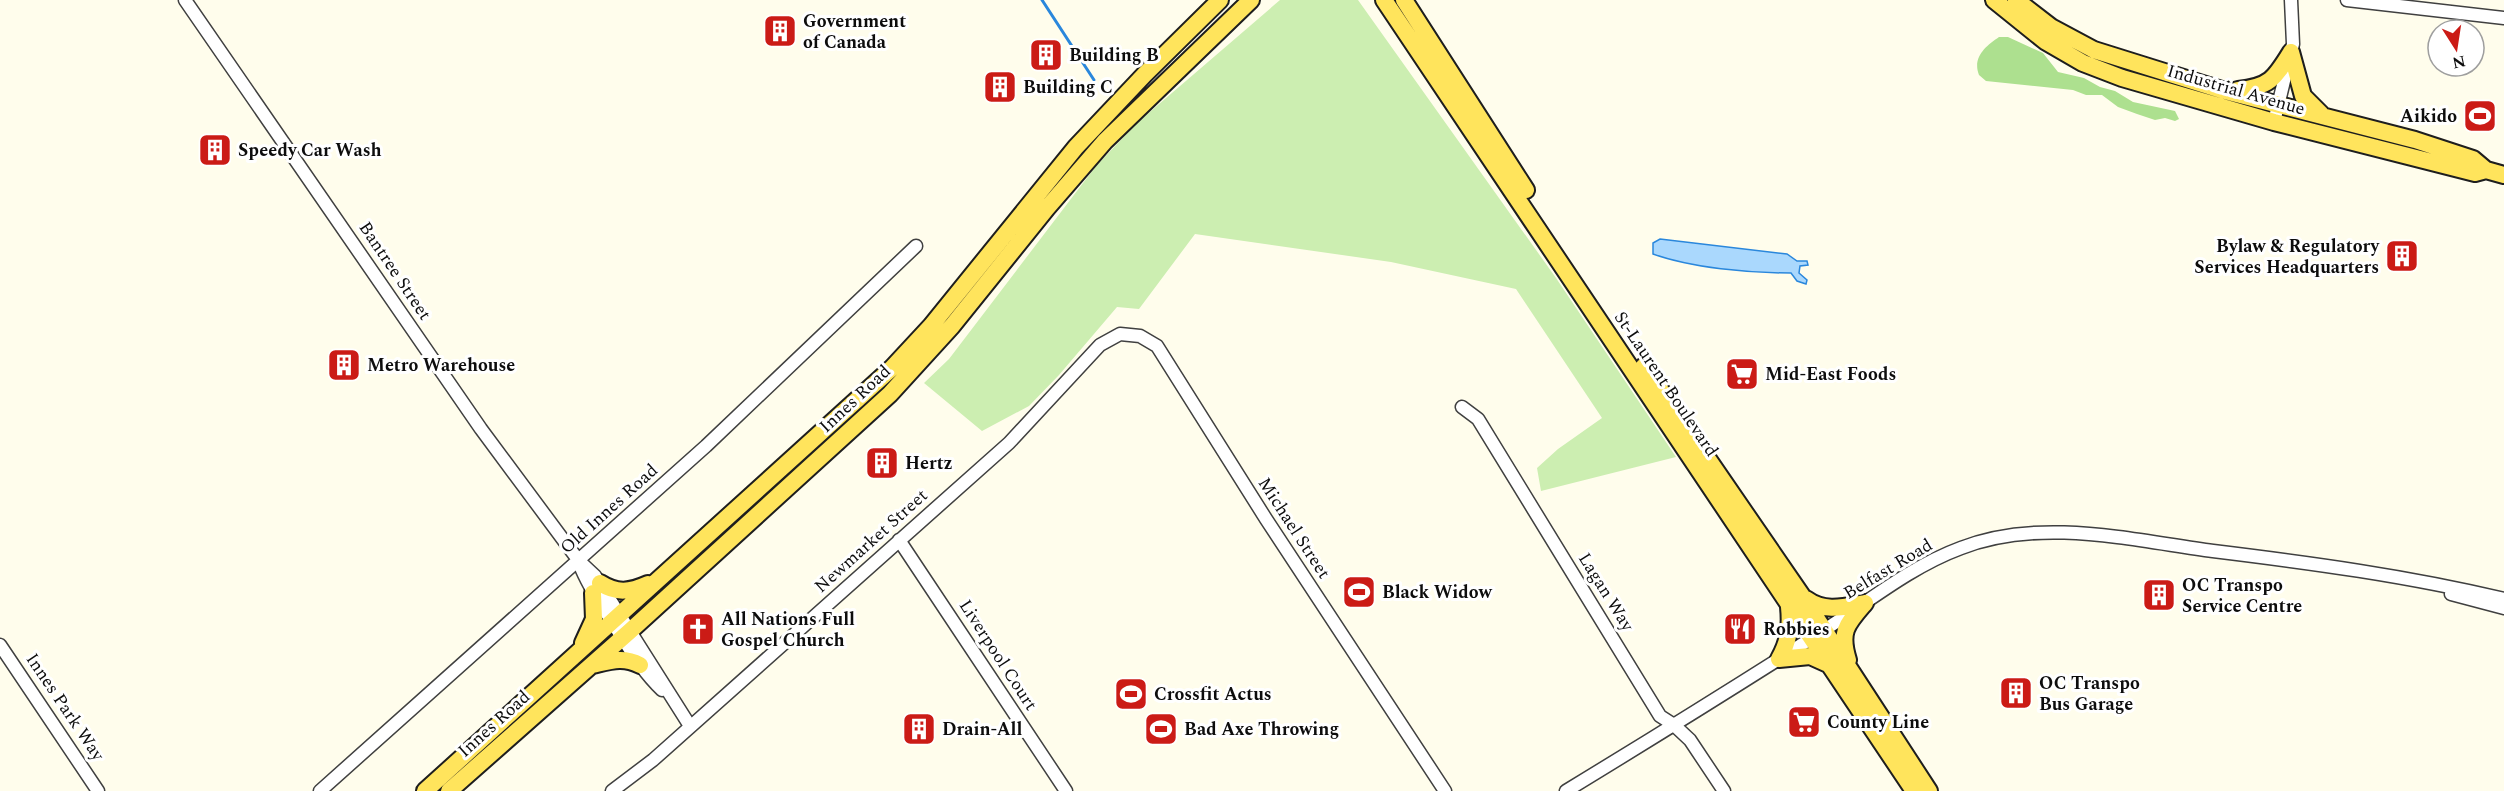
<svg xmlns="http://www.w3.org/2000/svg" width="2504" height="791" viewBox="0 0 2504 791" font-family="Spectral,serif">
	<style>
		.green { fill: #cceeb1 }
		.forest { fill: #ade08f }
		.water { fill: #aad8fd; stroke: #2a87dc; stroke-width: 1.5 }
		.lines { fill: none; stroke-linecap: round; stroke-linejoin: round }
		.stream { stroke: #2a87dc; stroke-width: 3 }
		.minor-casing { stroke: #404040; stroke-width: 15 }
		.major-casing { stroke: #1e1e1e; stroke-width: 20 }
		.minor { stroke: #fff; stroke-width: 12 }
		.major { stroke: #ffe45c; stroke-width: 16 }
		.labels { text-anchor: middle; dominant-baseline: central; stroke-width: 6; stroke-linejoin: round; paint-order: stroke }
		.poi-label { font-size: 18px; font-weight: bold; fill: #0d0d0d; stroke: #fff; text-anchor: start }
		.street-label { font-size: 18px; fill: #0d0d0d; stroke: #fff }
	</style>
	<rect width="100%" height="100%" fill="#fffdec"/>
	<path class="green" d="M1280 0H1358L1556 278 1676 457 1541 491 1537 468 1558 449 1602 418 1516 289 1391 262 1195 234 1139 309 1117 307 1059 375 1029 406 982 431 924 383 949 359 1096 166 1137 123Z"/>
	<path class="forest" d="M1999 37H2008L2043 53 2058 72 2084 78 2100 87 2115 91 2133 102 2175 111 2179 119 2175 121 2165 118 2155 120 2137 114 2118 107 2102 95H2086L2073 90 1986 81 1979 75C1972 57 1986 46 1999 37Z"/>
	<path class="water" d="M1660 239 1787 254 1797 261H1807L1808 265 1800 266 1799 273 1807 280 1806 284 1797 281 1791 273C1749 273 1692 268 1653 254V243Z"/>
	<g class="lines">
		<path class="stream" d="M1042 0 1094 80"/>
		<defs>
			<path id="minor" d="M185 0 481 429 579 561 595 576 690 726
				M2347 0 2504 18
				M2274 122 2293 44 2291 0
				M1462 407 1478 419 1660 716 1674 725 1690 740 1724 791
				M899 540 1066 791
				M580 565C588 586 600 603 612 622 628 646 641 670 662 690
				M2451 594 2504 608
				M0 645 98 791
				M320 791 706 446 916 246
				M612 791 653 760 1009 443 1100 345 1120 334 1140 336 1157 346 1266 519 1445 791
				M1566 791C1653 738 1740 684 1826 629 1869 601 1912 566 1961 548 2040 517 2131 540 2213 551 2311 563 2408 576 2504 599"/>
			<path id="major" d="M1384 0 1914 791
				M1404 0 1526 190
				M1994 0 2045 41 2083 63 2122 78 2274 122 2475 173 2486 170
				M2016 0 2051 27 2094 50 2225 91 2415 140 2473 159 2486 170 2504 175
				M2291 52 2303 96 2321 114
				M2238 90C2270 87 2275 78 2291 52
				M1644 366 1802 596 1929 791
				M600 583C617 594 630 592 648 584
				M1806 599C1825 613 1844 607 1865 603
				M583 643 594 619 593 593
				M1779 659C1789 641 1791 627 1789 607
				M1779 659 1810 656 1830 665
				M1848 660C1839 631 1847 624 1865 603
				M592 665C610 661 623 656 640 665
				M425 791 892 368 931 326 1076 147 1145 74 1220 0
				M449 791 630 631 890 394 952 326 1047 208 1105 141 1251 0"/>
		</defs>
		<use href="#minor" class="minor-casing"/>
		<use href="#major" class="major-casing"/>
		<use href="#minor" class="minor"/>
		<use href="#major" class="major"/>
	</g>
	<defs>
		<symbol id="building-square" viewBox="-11 -11 22 22"><rect x="-9" y="-9" width="18" height="18" rx="4" fill="#cb1b16" stroke="#fff"/><path d="M-4-6H4V6H1V3H-1V6H-4ZM-2.5-4.3h1.7v1.8h-1.7ZM.8-4.3h1.7v1.8H.8ZM-2.5-1h1.7V.8h-1.7ZM.8-1h1.7V.8H.8Z" fill="#fff"/></symbol>
		<symbol id="stadium-square" viewBox="-11 -11 22 22"><rect x="-9" y="-9" width="18" height="18" rx="4" fill="#cb1b16" stroke="#fff"/><path d="M0-5a6.5 5 0 1 0 0 10a6.5 5 0 1 0 0-10ZM-3.5-1.8h7v3.6h-7Z" fill="#fff"/></symbol>
		<symbol id="supermarket-square" viewBox="-11 -11 22 22"><rect x="-9" y="-9" width="18" height="18" rx="4" fill="#cb1b16" stroke="#fff"/><path d="M-6-5.5h2.5l.6 2H6L4.5 2H-2.5L-4.4-4H-6ZM-1.5 3.2a1.3 1.3 0 1 0 .1 0ZM3 3.2a1.3 1.3 0 1 0 .1 0Z" fill="#fff"/></symbol>
		<symbol id="church-square" viewBox="-11 -11 22 22"><rect x="-9" y="-9" width="18" height="18" rx="4" fill="#cb1b16" stroke="#fff"/><path d="M-1.2-6h2.4v3.5h3.3v2.4h-3.3V6h-2.4V-.1h-3.3v-2.4h3.3Z" fill="#fff"/></symbol>
		<symbol id="restaurant-square" viewBox="-11 -11 22 22"><rect x="-9" y="-9" width="18" height="18" rx="4" fill="#cb1b16" stroke="#fff"/><path d="M-5-6h1v4h1v-4h1v4h1v-4h1v5L-1.5 .5V6h-2V.5L-5-1ZM5-6V6H3V1.5H1.5Q1.5-4 5-6Z" fill="#fff"/></symbol>
	</defs>
	<g fill-rule="evenodd">
		<use href="#building-square" x="761" y="12" width="38" height="38"/>
		<use href="#building-square" x="1027" y="36" width="38" height="38"/>
		<use href="#building-square" x="981" y="68" width="38" height="38"/>
		<use href="#stadium-square" x="2461" y="97" width="38" height="38"/>
		<use href="#building-square" x="196" y="131" width="38" height="38"/>
		<use href="#building-square" x="2383" y="237" width="38" height="38"/>
		<use href="#building-square" x="325" y="346" width="38" height="38"/>
		<use href="#supermarket-square" x="1723" y="355" width="38" height="38"/>
		<use href="#building-square" x="863" y="444" width="38" height="38"/>
		<use href="#stadium-square" x="1340" y="573" width="38" height="38"/>
		<use href="#building-square" x="2140" y="576" width="38" height="38"/>
		<use href="#church-square" x="679" y="610" width="38" height="38"/>
		<use href="#restaurant-square" x="1721" y="610" width="38" height="38"/>
		<use href="#building-square" x="1997" y="674" width="38" height="38"/>
		<use href="#stadium-square" x="1112" y="675" width="38" height="38"/>
		<use href="#supermarket-square" x="1785" y="703" width="38" height="38"/>
		<use href="#building-square" x="900" y="710" width="38" height="38"/>
		<use href="#stadium-square" x="1142" y="710" width="38" height="38"/>
	</g>
	<g class="labels">
		<g class="poi-label">
			<text x="803" y="21">Government<tspan x="803" dy="21">of Canada</tspan></text>
			<text x="1069" y="55">Building B</text>
			<text x="1023" y="87">Building C</text>
			<text x="2457" y="116" text-anchor="end">Aikido</text>
			<text x="238" y="150">Speedy Car Wash</text>
			<text x="2379" y="246" text-anchor="end">Bylaw &amp; Regulatory<tspan x="2379" dy="21">Services Headquarters</tspan></text>
			<text x="367" y="365">Metro Warehouse</text>
			<text x="1765" y="374">Mid-East Foods</text>
			<text x="905" y="463">Hertz</text>
			<text x="2182" y="585">OC Transpo<tspan x="2182" dy="21">Service Centre</tspan></text>
			<text x="1382" y="592">Black Widow</text>
			<text x="721" y="619">All Nations Full<tspan x="721" dy="21">Gospel Church</tspan></text>
			<text x="1763" y="629">Robbies</text>
			<text x="2039" y="683">OC Transpo<tspan x="2039" dy="21">Bus Garage</tspan></text>
			<text x="1154" y="694">Crossfit Actus</text>
			<text x="1827" y="722">County Line</text>
			<text x="942" y="729">Drain-All</text>
			<text x="1184" y="729">Bad Axe Throwing</text>
		</g>
		<g class="street-label">
			<text transform="translate(2236 90) rotate(16)">Industrial Avenue</text>
			<text transform="translate(395 271) rotate(56)">Bantree Street</text>
			<text transform="translate(1666 384) rotate(56)">St-Laurent Boulevard</text>
			<text transform="translate(855 399) rotate(-43)">Innes Road</text>
			<text transform="translate(609 509) rotate(-42)">Old Innes Road</text>
			<text transform="translate(1294 528) rotate(57)">Michael Street</text>
			<text transform="translate(871 541) rotate(-42)">Newmarket Street</text>
			<text transform="translate(1888 569) rotate(-31)">Belfast Road</text>
			<text transform="translate(1606 592) rotate(58)">Lagan Way</text>
			<text transform="translate(998 655) rotate(57)">Liverpool Court</text>
			<text transform="translate(65 707) rotate(56)">Innes Park Way</text>
			<text transform="translate(494 724) rotate(-42)">Innes Road</text>
		</g>
	</g>
	<g transform="translate(2456 48) rotate(168)"><circle r="28" fill="#ffffff" stroke="#9e9e9e" stroke-width="1.5"/>
	<path d="M0-4.5L10 22L0 15L-10 22Z" fill="#cb1b16"/>
	<text y="-9" font-size="16" font-weight="bold" text-anchor="middle" fill="#0d0d0d">N</text>
	</g>
</svg>
